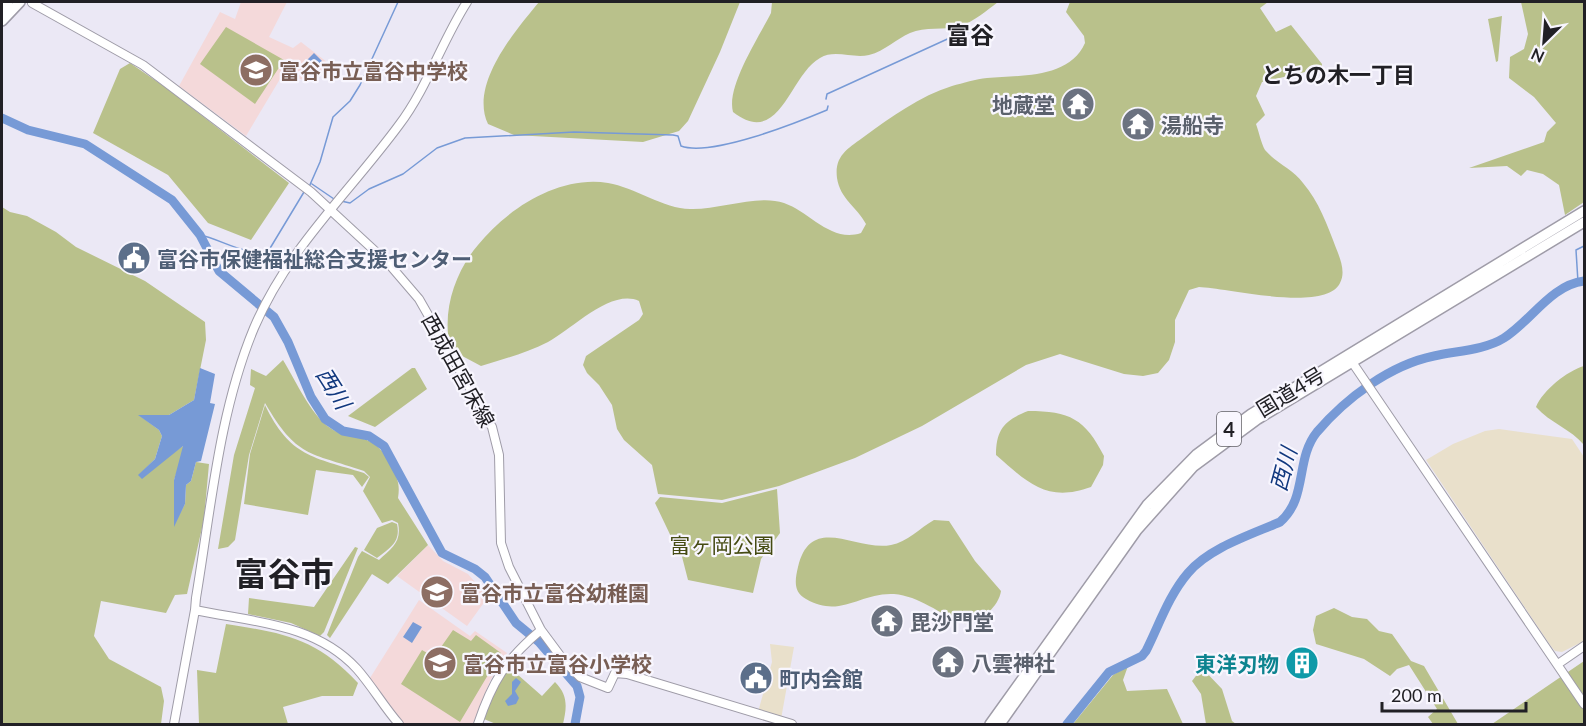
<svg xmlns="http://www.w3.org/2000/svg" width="1586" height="726" viewBox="0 0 1586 726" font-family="Lato,'Noto Sans JP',sans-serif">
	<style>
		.commercial { fill: #e9e0cb }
		.education { fill: #f4d9da }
		.green { fill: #b9c18b }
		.water { fill: #779ad6 }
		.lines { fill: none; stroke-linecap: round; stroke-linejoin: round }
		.stream { stroke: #779ad6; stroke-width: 1.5 }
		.river { stroke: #779ad6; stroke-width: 9 }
		.secondary-casing { stroke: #9f9ca8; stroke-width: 10 }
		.highway-casing { stroke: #9f9ca8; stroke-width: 12 }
		.secondary { stroke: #fff; stroke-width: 8 }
		.highway { stroke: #fff; stroke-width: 9 }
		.labels { text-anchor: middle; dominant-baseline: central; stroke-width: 4.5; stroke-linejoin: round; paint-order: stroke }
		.shield { fill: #f8f6fe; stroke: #626066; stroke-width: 1.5 }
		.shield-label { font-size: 20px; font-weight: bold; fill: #212025 }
		.education-label { font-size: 21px; font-weight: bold; fill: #785e54; stroke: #f8f6fe; text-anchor: start }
		.worship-label { font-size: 21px; font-weight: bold; fill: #5b616d; stroke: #f8f6fe; text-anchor: start }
		.service-label { font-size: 21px; font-weight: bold; fill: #4e5e75; stroke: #f8f6fe; text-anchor: start }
		.street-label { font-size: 21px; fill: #212025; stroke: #f8f6fe }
		.park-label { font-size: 21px; fill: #454b13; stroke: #f8f6fe }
		.culture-label { font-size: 21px; font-weight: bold; fill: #0d838f; stroke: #f8f6fe; text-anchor: end }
		.neighbourhood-label { font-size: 22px; font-weight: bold; fill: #212025; stroke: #f8f6fe }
		.water-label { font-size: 22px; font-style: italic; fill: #11387e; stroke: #f8f6fe }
		.quarter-label { font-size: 24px; font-weight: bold; fill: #212025; stroke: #f8f6fe }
		.town-label { font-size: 33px; font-weight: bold; fill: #212025; stroke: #f8f6fe }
	</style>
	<rect width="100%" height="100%" fill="#ebe8f5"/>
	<path class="commercial" d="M1499 429 1572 439 1584 457V641L1562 652 1555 651 1550 645 1426 460 1453 444 1485 431Z
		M770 644 794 647 781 719 758 712 772 662Z"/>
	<path class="education" d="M241 2H287L269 37 293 48 301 42 332 66 307 81 283 74 246 136 179 86 220 12 235 19Z
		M428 545 443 561 468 574 488 597 467 626 397 576Z
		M419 600 470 636 475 631 507 653 490 681 473 724H404L370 678Z"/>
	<path class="green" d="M539 2H740L720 52 688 121 679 131 643 142 514 135 488 124C469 84 516 30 539 2Z
		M772 2H998C986 11 975 21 960 26 944 31 925 26 910 33 896 39 885 51 869 55 853 59 835 49 820 58 790 74 780 149 733 112 726 87 759 37 771 13Z
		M1070 2H1268L1260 8 1276 32 1291 25 1322 64V68L1262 82 1256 96 1265 115 1256 124C1259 132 1261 143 1265 150 1276 163 1293 169 1303 183 1319 202 1327 224 1336 248 1340 258 1346 272 1340 283 1326 313 1227 288 1199 287L1189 290 1175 320V342L1169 360 1158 373 1143 376 1124 374 1060 354 1026 365 922 426 855 458 779 486 722 500 658 494 652 465 624 440 617 429 612 405 599 385 587 373 583 365 586 356 639 320 643 314 639 301C611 288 571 330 548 342 526 353 504 359 481 366L451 350C441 314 454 273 478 245 507 209 559 175 608 183 634 187 664 209 690 209 719 210 758 194 784 203 810 212 831 243 861 233L866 224C857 207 840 199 837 178 834 155 849 148 865 136 891 117 920 96 952 86 963 83 976 79 987 78 1020 75 1069 79 1085 43L1084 36 1066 12Z
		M1521 2H1584V202L1565 215 1559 185 1543 174 1527 170 1521 176 1507 166 1469 168 1544 142 1547 132 1556 123 1534 97 1509 78 1510 57 1524 49 1528 34Z
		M1502 16 1498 61 1496 62 1488 19Z
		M226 27 284 60 255 104 200 64Z
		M130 63 165 87 289 183 251 240 208 223 168 175 93 133 120 69Z
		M2 207 10 212 27 216 56 232 76 247 145 281 205 322 206 340 194 400 169 415H139L159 430 162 436 155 459 139 475 183 446V454L174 480V525L185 504 186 485 191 481 196 462 209 464 204 519 187 594 175 595 166 613 101 601 94 636 109 659 161 687 164 701 161 724H2Z
		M283 360C294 378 308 408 323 422 348 447 373 424 392 468 398 479 400 485 398 498L428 545 388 584 372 574 330 638 327 635 358 557 362 551 379 560C392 548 402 542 398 523L392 520 382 523 363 491 370 477 364 471C309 452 297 458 265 403L249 455 235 540 228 547 218 549 234 455 255 388 250 385 251 369 266 376Z
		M1584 366V445C1571 429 1550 423 1536 407 1543 390 1567 371 1584 366Z
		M412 368H415L427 389 375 427 348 416Z
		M265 405C290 457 313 457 364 473L369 477 362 487 353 475 316 470 308 515 244 504 250 454Z
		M1028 411C1070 411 1085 419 1104 456L1103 465 1091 487C1047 503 1028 483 996 455 996 429 1005 420 1028 411Z
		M777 489 780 533 761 559 753 593 688 580 680 549 676 547 655 503 660 497 722 503Z
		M934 520 949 521 975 561 1001 591C999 607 978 625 962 623 940 614 919 596 894 594 860 592 841 619 806 599 793 592 795 580 798 567 811 512 857 552 891 545 907 542 920 528 934 520Z
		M392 522 397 524C401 542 390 548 377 558L364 550 377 528Z
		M355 547 358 548 324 632 320 636 291 623 248 614 249 598 314 607Z
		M1334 608 1352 617 1367 619 1379 631 1392 634 1411 661 1424 666 1458 724H1433L1428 717 1437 709 1409 665 1397 669 1390 676 1364 659 1316 644 1313 630 1316 616Z
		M226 624C284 633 316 638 358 683L353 696H322L283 707 288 724H199L197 670 216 673Z
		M453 630 471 641 476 635 501 653 460 722 401 684 422 650 434 657Z
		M1584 661V724H1492Z
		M1128 666 1123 680 1127 691 1167 689 1183 724H1073L1113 675Z
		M509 667 542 696 555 682C568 695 567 707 563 724H496L484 719 496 688Z
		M1202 668 1222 689 1232 721 1236 724H1206L1201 694 1192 681Z"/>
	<path class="water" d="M314 53 322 61 309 74 302 65Z
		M200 368 215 374 210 403 215 404 201 461 196 462 191 481 186 485 185 504 174 527V480L183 446 142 479 138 475 155 459 162 436 159 430 138 415H169L194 400Z
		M413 622 422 627 412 643 403 637Z
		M516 678 521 682 515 691 519 698 516 704 508 706 505 701 512 694V682Z"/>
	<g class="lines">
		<path class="stream" d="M826 99 827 94 954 36 983 27
			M312 184 334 199
			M309 187 320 162 333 117 350 101 360 85 398 2
			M341 201 350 203 369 189 403 174 437 148 465 138 574 132 673 135 678 136 681 146C711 157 796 123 827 110L828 106
			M200 235C221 239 248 258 269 250L304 192
			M1578 282 1576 250 1584 246"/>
		<path class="river" d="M2 118 28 130 85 144 172 200 200 235 219 271 274 317 288 342 311 397 325 419 343 431 369 436 384 446 442 553 475 569 485 577 516 623 539 642 577 686 580 697 575 724
			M1067 724 1109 672 1142 656 1146 651C1159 625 1169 595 1188 573 1209 548 1250 535 1280 522 1308 498 1295 459 1317 432 1346 398 1390 365 1434 356 1456 351 1485 350 1504 338 1531 321 1551 285 1584 281"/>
		<defs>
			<path id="secondary" d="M32 3 143 65 311 192 389 264 419 299 492 427 499 455 501 543 509 567 541 630 564 661 580 677 608 688 615 673 627 674 792 724
				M1350 359 1584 704
				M1558 664 1584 646
				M174 724 195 610
				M399 724C384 707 372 686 357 669 315 623 252 622 195 610L196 598C211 508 219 412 254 328 288 248 349 193 399 125 427 88 442 41 467 2
				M478 724C492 682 506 659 541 630"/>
			<path id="highway" d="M2 9 8 2
				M2 21 20 2
				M990 724 1147 505 1197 454 1251 414 1584 211
				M1000 724 1137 530 1193 467 1258 419 1584 222"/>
		</defs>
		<use href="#secondary" class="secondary-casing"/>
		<use href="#highway" class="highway-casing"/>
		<use href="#secondary" class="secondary"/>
		<use href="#highway" class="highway"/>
	</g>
	<defs>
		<symbol id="school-disc" viewBox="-11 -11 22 22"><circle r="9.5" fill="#8d6e63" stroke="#f8f6fe"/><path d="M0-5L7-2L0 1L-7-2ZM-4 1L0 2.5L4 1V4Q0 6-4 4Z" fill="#fff"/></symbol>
		<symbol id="temple-disc" viewBox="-11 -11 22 22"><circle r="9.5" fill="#6b7280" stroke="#f8f6fe"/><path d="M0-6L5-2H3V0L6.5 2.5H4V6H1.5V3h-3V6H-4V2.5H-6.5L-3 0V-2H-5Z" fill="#fff"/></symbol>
		<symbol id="civic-disc" viewBox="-11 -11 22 22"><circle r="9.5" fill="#5c6f8a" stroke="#f8f6fe"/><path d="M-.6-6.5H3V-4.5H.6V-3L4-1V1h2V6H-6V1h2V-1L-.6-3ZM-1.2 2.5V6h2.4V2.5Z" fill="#fff"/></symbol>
		<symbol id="building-disc" viewBox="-11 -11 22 22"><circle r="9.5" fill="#0f9aa8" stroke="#f8f6fe"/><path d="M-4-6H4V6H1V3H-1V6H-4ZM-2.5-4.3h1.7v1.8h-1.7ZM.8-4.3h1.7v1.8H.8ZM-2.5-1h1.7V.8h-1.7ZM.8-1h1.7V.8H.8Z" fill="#fff"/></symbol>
	</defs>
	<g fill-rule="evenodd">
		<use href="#school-disc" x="237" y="51" width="38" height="38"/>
		<use href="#temple-disc" x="1059" y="85" width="38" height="38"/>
		<use href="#temple-disc" x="1119" y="105" width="38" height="38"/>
		<use href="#civic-disc" x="115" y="239" width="38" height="38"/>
		<use href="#school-disc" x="418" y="573" width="38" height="38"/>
		<use href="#temple-disc" x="868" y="602" width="38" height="38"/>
		<use href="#temple-disc" x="929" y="643" width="38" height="38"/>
		<use href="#school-disc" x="421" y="644" width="38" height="38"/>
		<use href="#building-disc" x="1283" y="644" width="38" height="38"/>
		<use href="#civic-disc" x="737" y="659" width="38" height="38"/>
	</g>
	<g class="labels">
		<rect class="shield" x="1217" y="412" width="24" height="34" rx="4.5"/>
		<g class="shield-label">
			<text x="1229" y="429">4</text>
		</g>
		<g class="education-label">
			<text x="279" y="70">富谷市立富谷中学校</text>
			<text x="460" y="592">富谷市立富谷幼稚園</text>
			<text x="463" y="663">富谷市立富谷小学校</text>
		</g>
		<g class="worship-label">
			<text x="1055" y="104" text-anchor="end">地蔵堂</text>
			<text x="1161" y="124">湯船寺</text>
			<text x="910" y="621">毘沙門堂</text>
			<text x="971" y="662">八雲神社</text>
		</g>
		<g class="service-label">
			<text x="157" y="258">富谷市保健福祉総合支援センター</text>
			<text x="779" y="678">町内会館</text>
		</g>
		<g class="street-label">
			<text transform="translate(459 370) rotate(61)">西成田宮床線</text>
			<text transform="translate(1290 391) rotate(-31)">国道4号</text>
		</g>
		<g class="park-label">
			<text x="722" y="544">富ヶ岡公園</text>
		</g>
		<g class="culture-label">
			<text x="1279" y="663">東洋刃物</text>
		</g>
		<g class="neighbourhood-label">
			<text x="1338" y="74">とちの木一丁目</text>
		</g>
		<g class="water-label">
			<text transform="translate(334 388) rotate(58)">西川</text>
			<text transform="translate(1283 469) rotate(-75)">西川</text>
		</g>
		<g class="quarter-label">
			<text x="970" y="34">富谷</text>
		</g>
		<g class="town-label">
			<text x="284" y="573">富谷市</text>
		</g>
	</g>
	<rect width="1586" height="726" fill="none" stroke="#212025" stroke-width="6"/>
	<g transform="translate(1544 42) rotate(205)" stroke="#f8f6fe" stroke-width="4.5" paint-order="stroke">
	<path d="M0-4.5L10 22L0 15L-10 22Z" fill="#212025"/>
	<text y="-9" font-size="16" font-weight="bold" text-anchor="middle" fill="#212025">N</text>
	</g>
	<path d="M1382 702v9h144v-9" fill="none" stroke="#212025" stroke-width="3"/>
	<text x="1391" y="702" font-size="18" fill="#212025" stroke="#f8f6fe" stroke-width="4.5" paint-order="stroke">200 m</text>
</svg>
